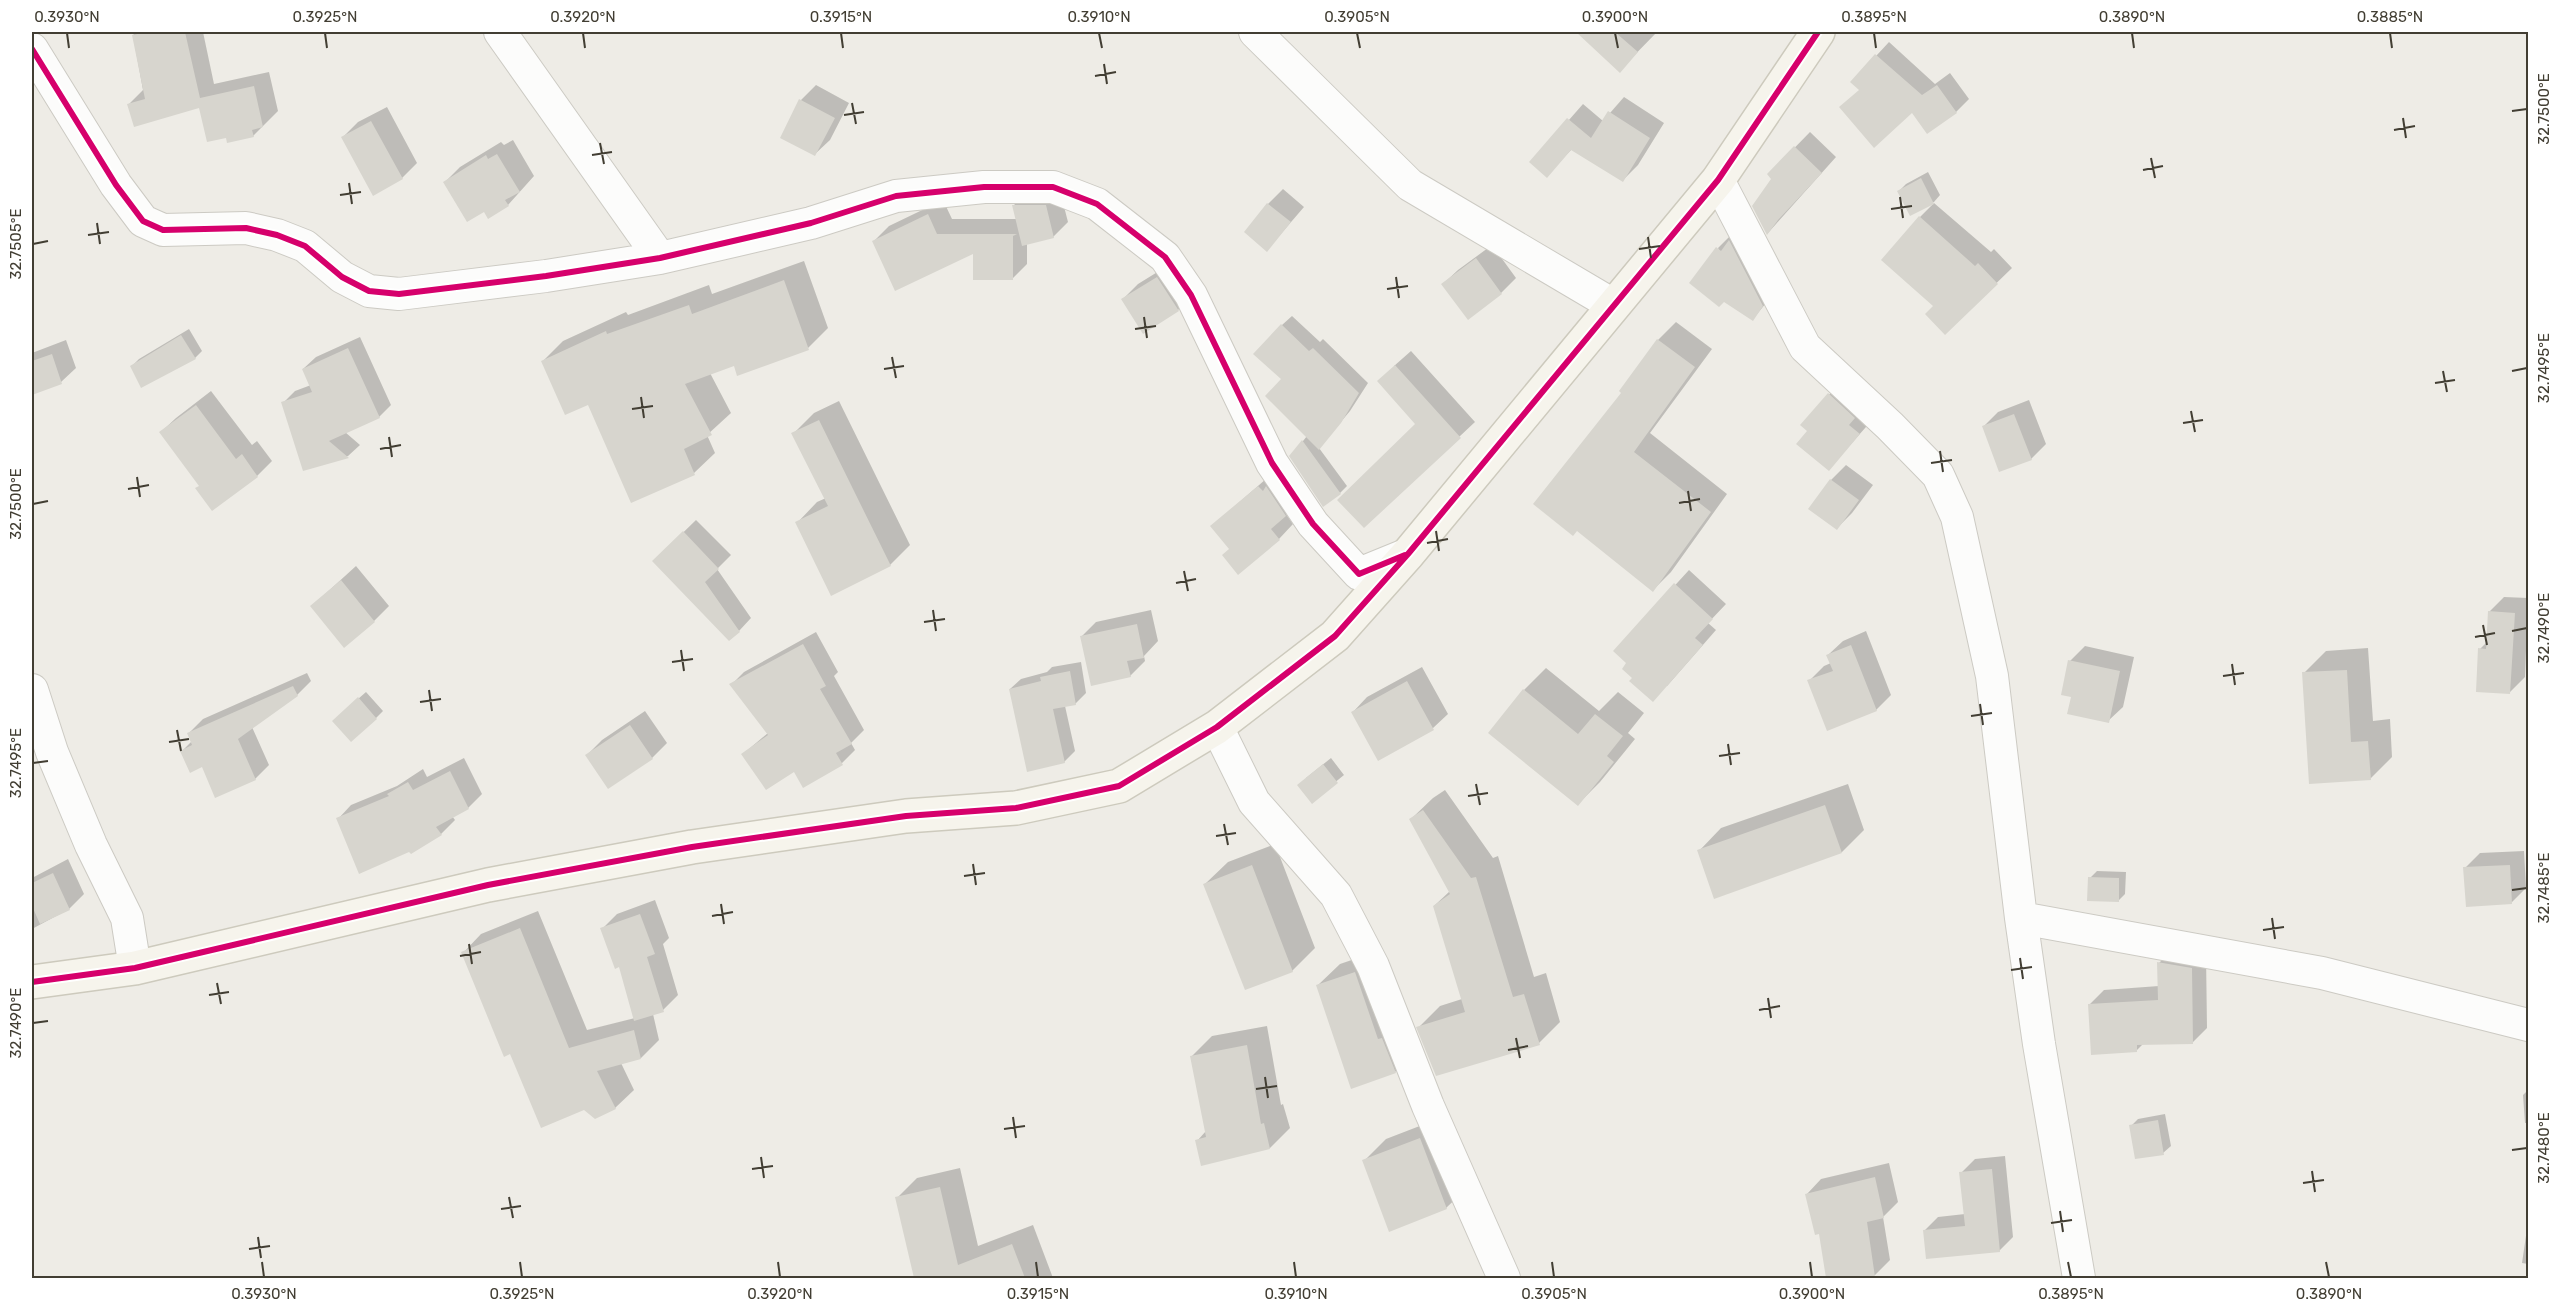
<svg xmlns="http://www.w3.org/2000/svg" width="2560" height="1310" viewBox="0 0 2560 1310" font-family="Rubik,sans-serif">
	<style>
		.shadow { fill: #0003 }
		.building { fill: #d7d5ce }
		.lines { fill: none; stroke-linecap: round; stroke-linejoin: round }
		.street-casing { stroke: #cccac3; stroke-width: 34 }
		.secondary-casing { stroke: #cdcabd; stroke-width: 36 }
		.street { stroke: #fcfcfb; stroke-width: 32 }
		.secondary { stroke: #f6f4ec; stroke-width: 33 }
		.cycleway-casing { stroke: #fff; stroke-width: 10 }
		.cycleway { stroke: #d6006c; stroke-width: 6 }
		.ticks { fill: none; stroke: #423e33; stroke-width: 2 }
		.neatline { fill: none; stroke: #423e33; stroke-width: 2 }
		.ticks-label { font-size: 15px; text-anchor: middle; fill: #423e33 }
	</style>
	<rect width="100%" height="100%" fill="#eeece6"/>
	<path class="shadow" d="M137 32H203L214 84 269 72 278 111 253 136H228L200 106 128 105 143 90 133 35Z
		M1578 32H1657L1620 70Z
		M1889 42 1935 84 1950 73 1969 99 1956 112 1913 111 1860 89 1852 82Z
		M816 85 849 103 830 140 815 154 801 100Z
		M1624 97 1664 123 1638 165 1623 180 1572 149 1547 175 1532 162 1583 104 1603 121Z
		M387 107 417 163 402 178 343 137 358 122Z
		M1810 132 1836 157 1768 233 1773 178 1769 174Z
		M513 140 534 176 508 205 484 210 445 182 460 167 501 142 504 145Z
		M1928 172 1940 195 1934 202 1911 214 1899 191 1906 184Z
		M1283 189 1304 207 1267 250 1268 204Z
		M1029 191H1060L1068 222 1053 237 1027 243V264L1012 279 975 252 874 241 889 226 943 200 952 219H1017L1014 205Z
		M1934 203 1991 252 1994 249 2012 268 1945 333 1935 305 1920 217Z
		M1730 236 1775 292 1753 319 1718 248Z
		M1492 245 1516 278 1501 293 1468 318 1443 284 1458 270Z
		M804 261 828 328 808 348 734 364 710 373 731 413 707 435 715 453 694 473 632 501 589 403 542 362 563 341 626 312 628 315 709 285 712 294Z
		M1172 263 1193 295 1178 310 1123 299 1138 284Z
		M1292 316 1320 342 1323 339 1368 383 1350 411 1319 448 1347 486 1340 493 1291 456 1307 436 1283 379 1282 325Z
		M1676 322 1712 349 1650 433 1727 494 1671 572 1653 590 1623 393 1621 391 1658 340Z
		M189 329 202 351 195 358 132 366 139 359Z
		M360 337 391 405 379 417 345 432 360 445 348 456 304 469 283 403 295 391 311 385 303 369 316 357Z
		M66 340 76 368 61 382 32 393V353Z
		M1411 351 1475 422 1364 526 1417 424 1394 366Z
		M1843 379 1873 419 1829 469 1809 430 1802 425Z
		M211 391 252 445 257 441 272 461 257 476 200 485 161 432 176 418Z
		M2029 400 2046 444 2031 459 1983 427 1998 412Z
		M839 401 910 545 890 565 797 523 817 502 826 498 793 434 814 413Z
		M1846 465 1873 485 1852 513 1837 528 1811 508 1831 480Z
		M1274 472 1300 500 1286 514 1293 524 1279 539 1231 548 1212 526Z
		M696 520 731 555 717 569 751 618 739 631 654 561Z
		M356 566 389 606 374 621 312 606Z
		M1689 570 1726 604 1708 623 1716 630 1667 686 1634 677 1629 663 1615 651Z
		M2504 597 2528 598 2525 677 2510 692 2480 649 2488 641 2489 612Z
		M1151 610 1158 641 1144 656 1145 661 1130 676 1081 637 1096 622Z
		M1866 631 1891 695 1876 710 1809 681 1824 666 1831 663 1828 655 1843 641Z
		M816 632 838 672 834 676 864 730 851 743 855 750 842 763 743 754 768 733 731 685 744 672Z
		M2085 646 2134 657 2123 707 2108 721 2070 661Z
		M2368 648 2373 721 2390 719 2392 757 2370 779 2304 673 2326 651Z
		M1081 662 1086 693 1075 704 1065 706 1075 751 1064 762 1010 689 1021 679 1047 672 1052 667Z
		M1422 667 1448 714 1433 728 1378 759 1353 712 1367 697Z
		M1546 668 1599 711 1618 692 1644 713 1628 733 1635 739 1600 782 1578 804 1524 690Z
		M307 673 311 681 297 695 252 727 269 765 255 779 202 765 182 751 192 741 189 733 203 719Z
		M366 692 383 711 376 718 341 714Z
		M645 711 667 743 652 758 609 787 587 755 602 740Z
		M464 758 482 794 468 808 452 816 455 820 441 834 410 850 338 819 351 805 397 786 423 769 427 777Z
		M1331 758 1344 775 1312 801 1306 778Z
		M1848 784 1864 830 1842 852 1699 851 1721 828Z
		M1445 790 1493 858 1498 856 1534 977 1546 973 1560 1022 1539 1043 1418 1028 1440 1006 1462 999 1434 906 1450 891 1411 819 1433 798Z
		M1275 844 1315 948 1292 971 1246 988 1205 884 1228 862Z
		M2524 851 2526 888 2511 903 2465 868 2480 853Z
		M68 859 84 894 69 909 32 929V878Z
		M2097 871 2126 872 2125 894 2118 901 2090 878Z
		M655 900 669 938 663 944 678 995 663 1010 653 1014 659 1040 641 1058 621 1063 634 1090 615 1108 510 1052 463 953 481 934 538 911 587 1030 635 1018 620 965 602 929 617 914Z
		M2174 948 2206 953 2207 1028 2192 1043H2144L2136 1051 2089 1005 2104 990 2159 986V963Z
		M1378 951 1417 1049 1395 1072 1317 986 1340 964Z
		M1267 1026 1281 1105 1283 1104 1290 1128 1270 1148 1197 1141 1206 1131 1192 1056 1212 1036Z
		M2528 1090V1123H2525L2523 1095Z
		M2165 1114 2171 1146 2163 1153 2131 1126 2138 1119Z
		M1443 1117 1469 1186 1446 1208 1364 1161 1386 1139Z
		M2005 1156 2013 1237 1999 1251 1924 1231 1938 1217 1965 1214 1961 1173 1975 1159Z
		M1889 1163 1898 1202 1883 1217 1890 1260 1875 1275 1827 1278 1820 1232 1807 1194 1821 1179Z
		M960 1168 978 1246 1033 1225 1053 1278H915L897 1198 917 1178Z
		M2528 1222V1264L2522 1263Z"/>
	<path class="building" d="M148 32H185L200 98 254 86 263 127 252 130 254 137 227 143 226 138 207 142 199 108 134 127 127 104 145 99 132 35Z
		M1576 32H1615L1638 52 1620 73Z
		M1875 54 1922 95 1937 85 1957 113 1927 134 1912 113 1874 148 1839 107 1859 90 1850 82Z
		M799 99 835 118 815 156 780 138Z
		M1608 111 1650 138 1623 182 1571 150 1547 178 1529 162 1567 118 1591 138Z
		M371 121 403 179 373 196 341 137Z
		M1794 146 1822 173 1778 220 1767 235 1752 206 1771 179 1767 174Z
		M497 154 520 192 505 200 509 206 488 219 484 212 467 222 443 182 486 155 488 159Z
		M1921 178 1934 204 1910 216 1897 191Z
		M1267 203 1291 222 1267 252 1244 232Z
		M1012 205H1046L1054 238 1022 246Z
		M928 214 937 234H1017L1013 236V280H973V254L895 291 872 241Z
		M1919 216 1975 266 1978 263 1998 284 1945 335 1925 314 1933 306 1881 260Z
		M1729 240 1763 306 1753 321 1724 302 1719 307 1689 283 1716 247 1721 251Z
		M1476 258 1502 294 1468 320 1441 284Z
		M1157 277 1179 311 1143 334 1121 299Z
		M784 280 809 350 737 376 734 366 685 384 712 435 684 449 695 475 631 503 588 405 565 415 541 361 606 331 607 334 689 305 692 314Z
		M1281 324 1309 351 1313 348 1359 393 1341 423 1319 450 1265 396 1281 379 1253 354Z
		M181 335 196 359 141 388 130 366Z
		M1657 339 1695 367 1634 452 1711 512 1653 592 1577 531 1573 536 1533 504 1621 393 1619 391Z
		M348 348 380 418 329 441 349 458 303 471 281 402 312 392 302 369Z
		M52 354 62 384 32 395V361Z
		M1395 365 1461 438 1364 528 1337 500 1415 424 1377 381Z
		M1828 393 1855 418 1849 425 1860 434 1829 471 1796 444 1807 431 1800 425Z
		M196 405 236 459 242 454 258 477 212 511 195 488 199 486 159 432Z
		M2014 414 2032 460 1999 472 1982 426Z
		M819 420 891 566 831 596 795 522 828 506 791 433Z
		M1302 440 1341 494 1323 507 1289 456Z
		M1830 479 1859 500 1837 530 1808 509Z
		M1258 486 1263 491 1266 486 1286 516 1271 529 1280 540 1238 575 1222 555 1229 549 1210 526Z
		M683 531 719 569 705 582 740 632 729 641 652 561Z
		M341 580 375 622 344 648 310 606Z
		M1674 583 1713 619 1695 638 1703 645 1653 702 1629 681 1632 678 1622 669 1626 663 1613 651Z
		M2488 611 2515 613 2510 694 2476 692 2478 648 2486 649Z
		M1137 624 1144 658 1127 661 1131 677 1091 686 1080 636Z
		M803 644 826 686 820 689 852 744 836 753 843 765 803 788 794 772 766 790 741 754 768 735 729 684Z
		M1851 645 1877 711 1827 731 1807 680 1833 671 1826 655Z
		M2068 660 2120 671 2109 723 2067 714 2071 697 2061 695Z
		M2347 670 2351 742 2368 741 2371 780 2309 784 2302 672Z
		M1070 671 1076 705 1053 709 1065 763 1027 772 1009 689 1041 681 1040 677Z
		M1407 681 1434 730 1378 761 1351 712Z
		M293 686 298 696 238 739 256 780 215 798 202 767 190 773 180 751 192 745 187 733Z
		M1523 689 1578 734 1595 714 1623 736 1607 756 1614 762 1578 806 1488 733Z
		M358 697 377 719 351 742 332 721Z
		M630 725 653 759 608 789 585 755Z
		M1323 764 1338 783 1312 804 1297 785Z
		M450 771 469 809 436 827 442 835 411 854 409 852 359 874 336 818 389 796 387 794 408 782 413 790Z
		M1825 805 1842 853 1714 899 1697 850Z
		M1423 810 1471 878 1476 877 1513 997 1524 994 1540 1045 1436 1076 1416 1027 1465 1012 1433 906 1450 894 1409 819Z
		M1252 865 1293 972 1245 990 1203 884Z
		M2510 865 2512 904 2466 907 2463 867Z
		M53 873 70 910 40 924 32 906V883Z
		M2088 877 2119 878V902L2087 901Z
		M640 914 655 954 647 957 664 1012 634 1021 619 967 615 969 600 928Z
		M520 928 569 1048 634 1030 641 1059 597 1071 616 1109 595 1119 584 1110 541 1128 510 1054 504 1057 461 952Z
		M2157 962 2192 968 2193 1044 2137 1045V1052L2091 1055 2088 1004 2158 1000Z
		M1355 972 1378 1039 1382 1038 1396 1073 1351 1089 1316 985Z
		M1247 1045 1261 1124 1264 1123 1270 1149 1201 1166 1195 1140 1206 1137 1190 1056Z
		M2158 1120 2164 1155 2135 1159 2129 1125Z
		M1420 1138 1447 1209 1389 1232 1362 1160Z
		M1992 1169 2000 1252 1926 1259 1923 1230 1965 1226 1959 1172Z
		M1875 1177 1884 1218 1867 1222 1875 1277 1826 1278 1819 1234 1815 1235 1805 1194Z
		M940 1187 958 1265 1012 1244 1025 1278H914L895 1197Z"/>
	<g class="lines">
		<defs>
			<path id="street" d="M500 32 660 258
				M1255 32 1410 185 1613 305
				M32 49 116 185 143 221 163 230 246 228 277 235 305 246 342 277 369 291 399 294 546 276 660 258 811 223 896 196 984 187H1053L1097 204 1165 257 1191 295 1272 463 1313 524 1359 574 1408 554
				M1718 180 1805 347 1890 426 1938 475 1957 517 1992 676 2021 918 2039 1044 2079 1278
				M32 690 52 752 91 845 127 918 135 968
				M1217 727 1254 802 1336 895 1373 966 1428 1106 1504 1278
				M2021 918 2322 973 2528 1025"/>
			<path id="secondary" d="M32 982 135 968 488 885 692 847 906 816 1016 808 1119 786 1217 727 1335 636 1408 554 1718 180 1818 32"/>
		</defs>
		<use href="#street" class="street-casing"/>
		<use href="#secondary" class="secondary-casing"/>
		<use href="#street" class="street"/>
		<use href="#secondary" class="secondary"/>
		<defs>
			<path id="cycleway" d="M32 49 116 185 143 221 163 230 246 228 277 235 305 246 342 277 369 291 399 294 546 276 660 258 811 223 896 196 984 187H1053L1097 204 1165 257 1191 295 1272 463 1313 524 1359 574 1405 555
				M32 982 135 968 488 885 692 847 906 816 1016 808 1119 786 1217 727 1335 636 1408 554 1718 180 1818 32"/>
		</defs>
		<use href="#cycleway" class="cycleway-casing"/>
		<use href="#cycleway" class="cycleway"/>
	</g>
	<path class="ticks" d="M67 33 69 48M325 33 327 48M583 33 585 48M841 33 843 48M1099 33 1102 48M1357 33 1360 48M1615 33 1618 48M1874 33 1876 48M2132 33 2134 48M2390 33 2392 48M1104 64 1107 84M1095 76 1116 72M852 103 856 124M2512 111 2527 109M844 115 864 112M2403 118 2406 138M2394 130 2415 126M600 143 604 164M592 155 612 152M2151 158 2155 178M2143 170 2163 166M349 183 352 204M340 195 361 192M1900 197 1903 218M1891 209 1912 206M97 223 100 244M88 235 109 232M1648 237 1651 258M33 244 48 241M1639 249 1660 246M1396 277 1399 298M1387 289 1408 286M1144 317 1147 338M1135 329 1156 326M892 357 896 378M884 369 904 366M2443 371 2447 392M2512 371 2527 368M2435 383 2455 380M641 397 644 418M632 409 653 406M2191 411 2195 432M2183 423 2203 420M389 437 392 457M380 449 401 445M1940 451 1943 472M1931 463 1952 460M137 477 140 497M128 489 149 485M1688 491 1691 511M1679 503 1700 499M33 504 48 501M1436 531 1439 551M1427 543 1448 539M1184 571 1188 591M1176 583 1196 579M933 610 936 631M924 622 945 619M2483 625 2487 645M2512 631 2527 628M2475 637 2495 633M681 650 684 671M672 662 693 659M2232 664 2235 685M2223 676 2244 673M429 690 432 711M420 702 441 699M1980 704 1983 725M1971 716 1992 713M177 730 181 751M169 742 189 739M1728 744 1731 765M1719 756 1740 753M33 763 48 761M1476 784 1480 805M1468 796 1488 793M1224 824 1228 845M1216 836 1236 833M973 864 976 885M964 876 985 873M2512 890 2527 888M721 904 724 924M712 916 733 912M2272 918 2275 939M2263 930 2284 927M469 944 472 964M460 956 481 952M2020 958 2023 979M2011 970 2032 967M217 983 221 1004M209 995 229 992M1768 998 1771 1018M1759 1010 1780 1006M33 1023 48 1021M1516 1038 1520 1058M1508 1050 1528 1046M1265 1077 1268 1098M1256 1089 1277 1086M1013 1117 1016 1138M1004 1129 1025 1126M2512 1150 2527 1148M761 1157 764 1178M752 1169 773 1166M2312 1171 2315 1192M2303 1183 2324 1180M509 1197 513 1218M501 1209 521 1206M2060 1211 2063 1232M2051 1223 2072 1220M258 1237 261 1258M249 1249 270 1246M262 1262 264 1277M520 1262 522 1277M778 1262 780 1277M1036 1262 1038 1277M1294 1262 1296 1277M1552 1262 1554 1277M1810 1262 1812 1277M2068 1262 2071 1277M2326 1262 2329 1277"/>
	<rect width="2560" height="1310" fill="none" stroke="#ffffff" stroke-width="66"/>
	<rect x="33" y="33" width="2494" height="1244" class="neatline"/>
	<g class="ticks-label">
		<text x="67" y="22">0.3930°N</text>
		<text x="325" y="22">0.3925°N</text>
		<text x="583" y="22">0.3920°N</text>
		<text x="841" y="22">0.3915°N</text>
		<text x="1099" y="22">0.3910°N</text>
		<text x="1357" y="22">0.3905°N</text>
		<text x="1615" y="22">0.3900°N</text>
		<text x="1874" y="22">0.3895°N</text>
		<text x="2132" y="22">0.3890°N</text>
		<text x="2390" y="22">0.3885°N</text>
		<text transform="translate(2544 109) rotate(-90)" y="5">32.7500°E</text>
		<text transform="translate(16 244) rotate(-90)" y="5">32.7505°E</text>
		<text transform="translate(2544 368) rotate(-90)" y="5">32.7495°E</text>
		<text transform="translate(16 504) rotate(-90)" y="5">32.7500°E</text>
		<text transform="translate(2544 628) rotate(-90)" y="5">32.7490°E</text>
		<text transform="translate(16 763) rotate(-90)" y="5">32.7495°E</text>
		<text transform="translate(2544 888) rotate(-90)" y="5">32.7485°E</text>
		<text transform="translate(16 1023) rotate(-90)" y="5">32.7490°E</text>
		<text transform="translate(2544 1148) rotate(-90)" y="5">32.7480°E</text>
		<text x="264" y="1299">0.3930°N</text>
		<text x="522" y="1299">0.3925°N</text>
		<text x="780" y="1299">0.3920°N</text>
		<text x="1038" y="1299">0.3915°N</text>
		<text x="1296" y="1299">0.3910°N</text>
		<text x="1554" y="1299">0.3905°N</text>
		<text x="1812" y="1299">0.3900°N</text>
		<text x="2071" y="1299">0.3895°N</text>
		<text x="2329" y="1299">0.3890°N</text>
	</g>
</svg>
